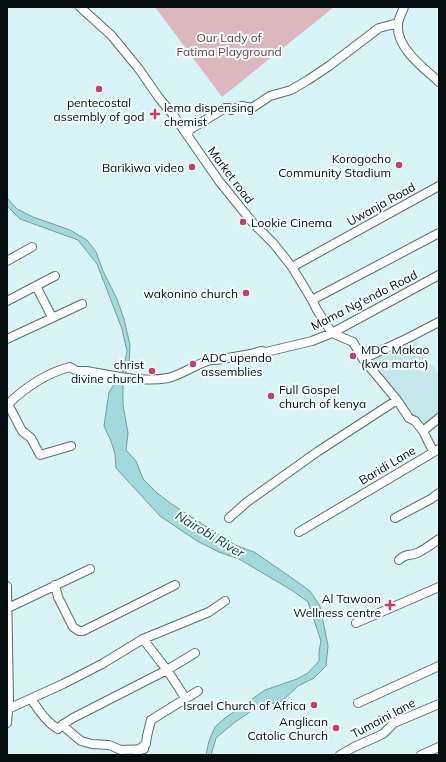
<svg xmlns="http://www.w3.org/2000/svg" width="446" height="762" viewBox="0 0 446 762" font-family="Mulish,sans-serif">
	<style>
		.built { fill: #c3e7ea }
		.green { fill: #dcb7bd }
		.water { fill: #a2d9dd; stroke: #739c9f }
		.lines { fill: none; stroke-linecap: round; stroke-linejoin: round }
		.minor-casing { stroke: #566e6f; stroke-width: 10 }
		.minor { stroke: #fff; stroke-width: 8 }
		.poi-dot { fill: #cb3c66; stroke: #f3feff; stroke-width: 1.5 }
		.labels { text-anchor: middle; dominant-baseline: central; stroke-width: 4; stroke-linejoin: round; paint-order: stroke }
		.park-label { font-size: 12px; fill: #773a47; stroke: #f3feff }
		.poi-label { font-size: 12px; fill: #050e0f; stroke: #f3feff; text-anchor: end }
		.street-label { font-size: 12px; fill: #050e0f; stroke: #f3feff }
		.water-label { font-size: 13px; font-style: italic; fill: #0d4043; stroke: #f3feff }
	</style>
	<rect width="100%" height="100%" fill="#d9f4f6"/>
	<path class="built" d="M415 338 429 365H433L439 376V414L420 427 370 361 396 349Z"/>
	<path class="green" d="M155 7H334L222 97Z"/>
	<path class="water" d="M7 198 17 209 33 217 70 230 87 240 96 252 103 271 117 299 124 319 130 345 129 364 123 380V405L128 433 126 450 136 461 143 479 156 492 170 503 235 545 254 552 292 578 310 591 320 606 328 646 326 666 314 678 298 686 282 701 256 708 235 722 216 738 211 755H206L209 741 215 727 225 718 265 690 297 679 308 673 319 661V651L321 641 308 602 293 591 239 559 219 552 197 541 160 516 116 468 115 454 111 441 104 426 109 392 123 371 127 351 122 329 97 264 78 240 20 219 7 206Z"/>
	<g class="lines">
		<defs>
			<path id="minor" d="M80 7 111 35 139 69 159 98 174 116 219 181 253 223 274 244 292 267 312 300 317 310 332 333 353 342 363 359 397 400 409 418 415 421 423 431 433 451
				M404 7C402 13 398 19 398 25 396 48 424 68 439 82
				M188 136 189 130 225 108H229L231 110 242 106 252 108 270 96 291 90 308 80 329 66 379 28 398 23
				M7 261 32 247
				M292 267 439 186
				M36 286 52 317
				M312 300 439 233
				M7 301 55 276
				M7 339 82 304
				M363 359 408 338 439 322
				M7 403 8 404C26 387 46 373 70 367L77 371H86C112 375 141 383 168 378 183 375 205 358 216 360L251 354 261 351 266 352 312 341 332 333 439 275
				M8 404 22 431 31 438 40 455 71 446
				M423 431 439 418
				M229 518 247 502 317 452 397 400
				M395 518 431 499 439 493
				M299 532 439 449
				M399 560C405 553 410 556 417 553 424 550 432 544 439 539
				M55 585 58 597 73 627 79 631H83L175 585
				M7 586 9 700 7 723
				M8 608 90 569
				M356 623 439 587
				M143 639 167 670 186 699
				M31 699C39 710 46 722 58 729L62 725 81 741 92 744 109 745 121 750 144 749 137 751 146 744 147 736 151 720 198 691
				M358 703 439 666
				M8 709 63 684 102 664 143 639 209 612 225 601
				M62 725 73 718 167 670 195 653
				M340 755 354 747 383 734 394 723 439 704
				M421 755 439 747"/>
		</defs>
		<use href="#minor" class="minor-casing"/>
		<use href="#minor" class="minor"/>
	</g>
	<g class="poi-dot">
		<circle cx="99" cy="89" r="4"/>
		<path d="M153 108h4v4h4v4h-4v4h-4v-4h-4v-4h4z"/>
		<circle cx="399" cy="165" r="4"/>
		<circle cx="192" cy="167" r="4"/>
		<circle cx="243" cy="222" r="4"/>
		<circle cx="246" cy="293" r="4"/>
		<circle cx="353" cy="356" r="4"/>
		<circle cx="193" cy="364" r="4"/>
		<circle cx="152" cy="371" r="4"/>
		<circle cx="271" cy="396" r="4"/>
		<path d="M388 599h4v4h4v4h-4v4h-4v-4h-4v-4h4z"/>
		<circle cx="314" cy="705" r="4"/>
		<circle cx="336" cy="728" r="4"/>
	</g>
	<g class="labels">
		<g class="park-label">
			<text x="229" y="37">Our Lady of<tspan x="229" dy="14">Fatima Playground</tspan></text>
		</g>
		<g class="poi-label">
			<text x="99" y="102" text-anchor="middle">pentecostal<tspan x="99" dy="14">assembly of god</tspan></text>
			<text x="164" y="107" text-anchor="start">lema dispensing<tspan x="164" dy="14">chemist</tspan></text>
			<text x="391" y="158">Korogocho<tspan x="391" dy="14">Community Stadium</tspan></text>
			<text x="184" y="167">Barikiwa video</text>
			<text x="251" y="222" text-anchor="start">Lookie Cinema</text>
			<text x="238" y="293">wakonino church</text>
			<text x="361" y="349" text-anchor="start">MDC Makao<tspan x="361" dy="14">(kwa marto)</tspan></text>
			<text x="201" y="357" text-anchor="start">ADC upendo<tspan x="201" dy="14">assemblies</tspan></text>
			<text x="144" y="364">christ<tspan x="144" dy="14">divine church</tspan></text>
			<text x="279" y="389" text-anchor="start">Full Gospel<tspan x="279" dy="14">church of kenya</tspan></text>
			<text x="381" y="598">Al Tawoon<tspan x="381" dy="14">Wellness centre</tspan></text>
			<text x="306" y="705">Israel Church of Africa</text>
			<text x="328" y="721">Anglican<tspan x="328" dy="14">Catolic Church</tspan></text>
		</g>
		<g class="street-label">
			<text transform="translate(231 175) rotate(53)">Market road</text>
			<text transform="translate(381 204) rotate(-29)">Uwanja Road</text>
			<text transform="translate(364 300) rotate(-27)">Mama Ng'endo Road</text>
			<text transform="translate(387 465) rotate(-31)">Baridi Lane</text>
			<text transform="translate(383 718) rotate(-28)">Tumaini lane</text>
		</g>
		<g class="water-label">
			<text transform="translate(210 534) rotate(31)">Nairobi River</text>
		</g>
	</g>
	<rect width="446" height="762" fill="none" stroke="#050e0f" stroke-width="16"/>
</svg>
